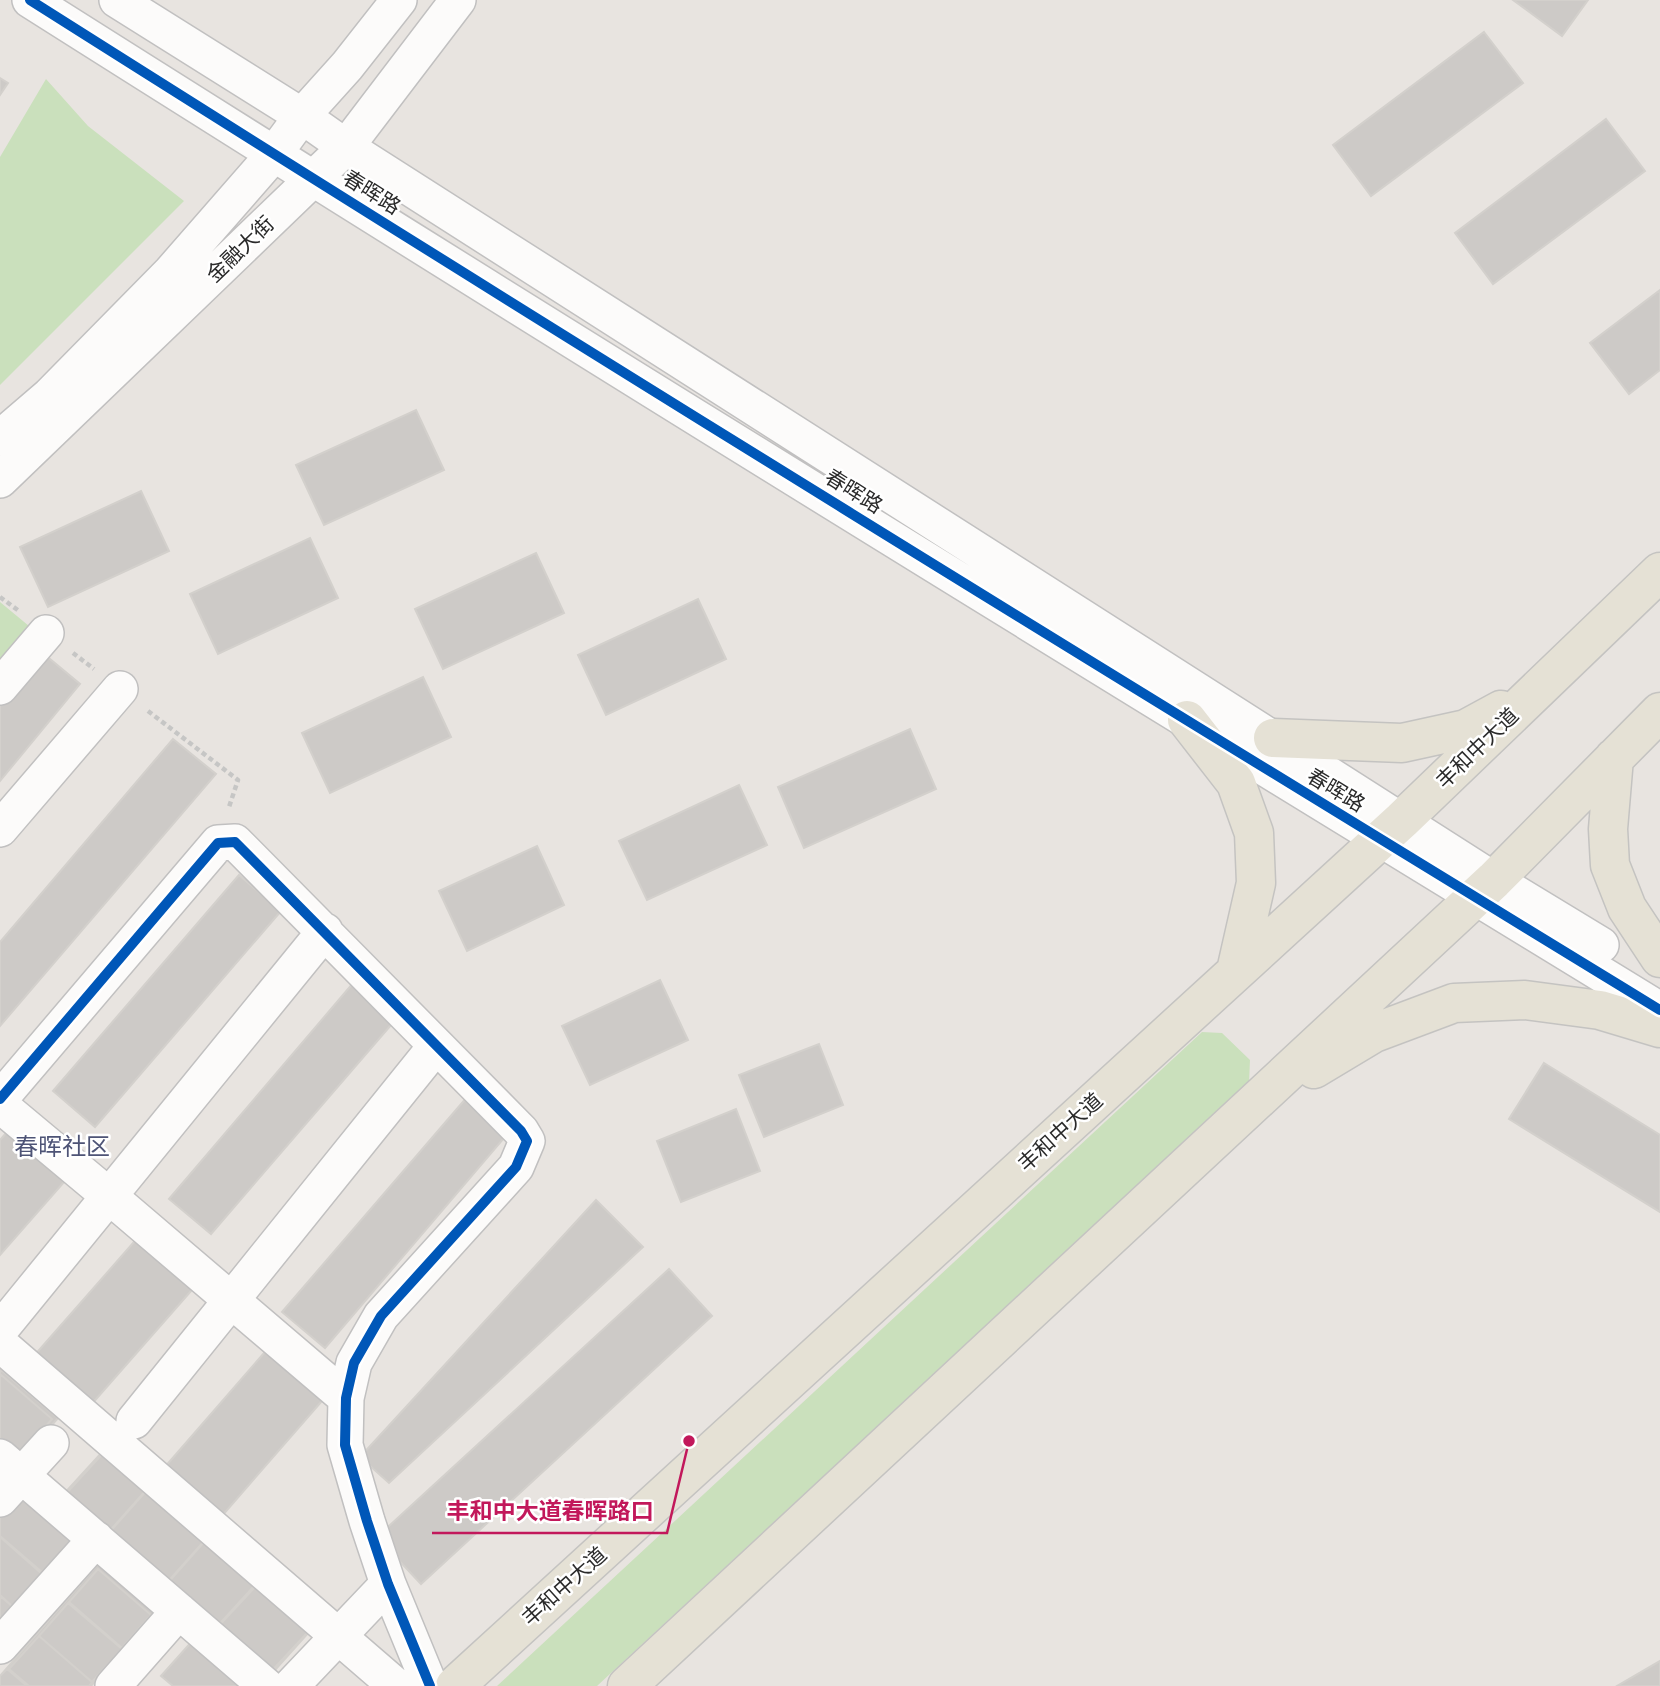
<svg xmlns="http://www.w3.org/2000/svg" width="1660" height="1686" viewBox="0 0 1660 1686" font-family="Poppins,'Noto Sans SC',sans-serif">
	<style>
		.green { fill: #cae0bc }
		.building { fill: #cdcac7; stroke: #d3d0cc; stroke-width: 2 }
		.lines { fill: none; stroke-linecap: round; stroke-linejoin: round }
		.minor-casing { stroke: #c1c0c0; stroke-width: 38 }
		.major-casing { stroke: #c4c3c1; stroke-width: 41 }
		.path { stroke: #c6c6c5; stroke-width: 4.5; stroke-dasharray: 5 3.5; stroke-linecap: butt }
		.minor { stroke: #fcfbfa; stroke-width: 35 }
		.major { stroke: #e5e1d5; stroke-width: 38 }
		.cycleway-casing { stroke: #fff; stroke-width: 15 }
		.cycleway { stroke: #0057b8; stroke-width: 10 }
		.labels { text-anchor: middle; dominant-baseline: central; stroke-width: 5; stroke-linejoin: round; paint-order: stroke }
		.street-label { font-size: 21px; fill: #2a2a2a; stroke: #fff }
		.quarter-label { font-size: 24px; fill: #4e5476; stroke: #fff }
		.leader { fill: none; stroke: #c2185b; stroke-width: 2.5 }
		.callout-dot { fill: #c2185b; stroke: #fff; stroke-width: 2.5 }
		.callout-label { font-size: 23px; text-anchor: middle; font-weight: bold; fill: #c2185b; stroke: #fff; stroke-width: 5; stroke-linejoin: round; paint-order: stroke }
	</style>
	<rect width="100%" height="100%" fill="#e8e4e0"/>
	<path class="green" d="M46 79 88 126 184 201 0 385V157Z
		M0 602 29 626 0 661Z
		M1202 1032 1222 1033 1250 1060 1249 1083 597 1686H497Z"/>
	<path class="building" d="M1513 0H1588L1562 36Z
		M1484 32 1523 83 1371 196 1333 145Z
		M0 78 8 83 0 95Z
		M1606 119 1645 171 1493 284 1455 233Z
		M1660 290V370L1629 394 1590 343Z
		M416 410 444 470 324 525 296 465Z
		M141 491 169 551 48 607 20 547Z
		M310 538 338 598 218 654 190 594Z
		M536 553 564 613 443 669 415 609Z
		M698 599 726 659 606 715 578 655Z
		M38 649 80 684 0 781V694Z
		M423 677 451 737 330 793 302 733Z
		M910 729 936 789 804 848 778 787Z
		M173 739 216 774 0 1026V942Z
		M739 785 767 845 647 900 619 841Z
		M537 846 564 905 467 951 439 891Z
		M239 875 281 911 95 1127 53 1091Z
		M660 980 688 1040 590 1085 562 1026Z
		M354 982 397 1018 211 1234 169 1199Z
		M819 1044 843 1105 764 1137 739 1075Z
		M1544 1063 1660 1135V1212L1509 1119Z
		M468 1096 510 1131 325 1348 282 1312Z
		M736 1109 760 1171 681 1202 657 1141Z
		M13 1125 71 1174 0 1255V1140Z
		M596 1200 643 1247 389 1483 360 1457Z
		M141 1234 198 1283 90 1406 33 1357Z
		M669 1269 712 1316 421 1584 377 1537Z
		M271 1345 328 1394 221 1517 164 1468Z
		M0 1369 58 1418 15 1467 0 1454Z
		M0 1374 52 1419 14 1463 0 1451Z
		M105 1449 309 1632 266 1680 62 1496Z
		M106 1450 148 1488 106 1535 63 1497Z
		M148 1489 206 1539 164 1586 107 1535Z
		M18 1491 74 1540 0 1625V1511Z
		M19 1493 72 1540 43 1573 0 1536V1514Z
		M0 1537 42 1574 13 1607 0 1595Z
		M205 1541 255 1585 214 1630 165 1586Z
		M98 1564 154 1613 91 1686H0V1676Z
		M98 1569 151 1615 122 1648 69 1602Z
		M256 1586 308 1632 266 1677 214 1631Z
		M0 1596 13 1607 0 1622Z
		M68 1603 122 1649 92 1682 39 1636Z
		M39 1636 92 1682 89 1686H29L9 1669Z
		M195 1638 249 1686H173L161 1676Z
		M1660 1661V1686H1617Z
		M7 1669 27 1686H0V1676Z"/>
	<g class="lines">
		<defs>
			<path id="minor" d="M30 0C570 342 1115 677 1660 1010
				M117 0 302 116 346 147 1494 880 1601 945
				M0 438 49 396 171 272 274 154 302 116 347 66 399 0
				M0 480 346 147 458 0
				M0 687 46 633
				M0 829 120 689
				M0 1099 218 843 235 842 521 1131 527 1141 516 1167 381 1316 354 1363 346 1398 345 1445 367 1521 388 1584 430 1686
				M0 1105 109 1196 346 1398
				M0 1330 325 931
				M0 1344 396 1686
				M134 1421 436 1046
				M0 1457 266 1686
				M0 1499 51 1443
				M0 1646 96 1539
				M113 1686 179 1611
				M291 1686 388 1584"/>
			<path id="major" d="M1187 720 1236 783 1254 833 1256 883 1236 971
				M1273 738 1402 743 1466 729 1501 710
				M1614 758 1608 829 1610 865 1627 908 1660 958
				M1314 1069 1374 1033 1454 1003 1525 1000 1600 1010 1660 1028
				M455 1686 1402 820 1660 572
				M627 1686 1494 880 1660 712"/>
		</defs>
		<use href="#minor" class="minor-casing"/>
		<use href="#major" class="major-casing"/>
		<path class="path" d="M0 597 19 611
			M73 653 94 669
			M148 711 238 780 229 807"/>
		<use href="#minor" class="minor"/>
		<use href="#major" class="major"/>
		<defs>
			<path id="cycleway" d="M30 0C570 342 1115 677 1660 1010
				M0 1099 218 843 235 842 521 1131 527 1141 516 1167 381 1316 354 1363 346 1398 345 1445 367 1521 388 1584 430 1686"/>
		</defs>
		<use href="#cycleway" class="cycleway-casing"/>
		<use href="#cycleway" class="cycleway"/>
	</g>
	<g class="labels">
		<g class="street-label">
			<text transform="translate(372 192) rotate(32)">春晖路</text>
			<text transform="translate(240 249) rotate(-44)">金融大街</text>
			<text transform="translate(854 491) rotate(32)">春晖路</text>
			<text transform="translate(1477 748) rotate(-44)">丰和中大道</text>
			<text transform="translate(1336 790) rotate(31)">春晖路</text>
			<text transform="translate(1060 1132) rotate(-42)">丰和中大道</text>
			<text transform="translate(564 1586) rotate(-42)">丰和中大道</text>
		</g>
		<g class="quarter-label">
			<text x="62" y="1146">春晖社区</text>
		</g>
	</g>
	<path class="leader" d="M689 1441L667 1533H432"/>
	<circle class="callout-dot" cx="689" cy="1441" r="7"/>
	<g class="callout-label">
		<text x="550" y="1519">丰和中大道春晖路口</text>
	</g>
</svg>
